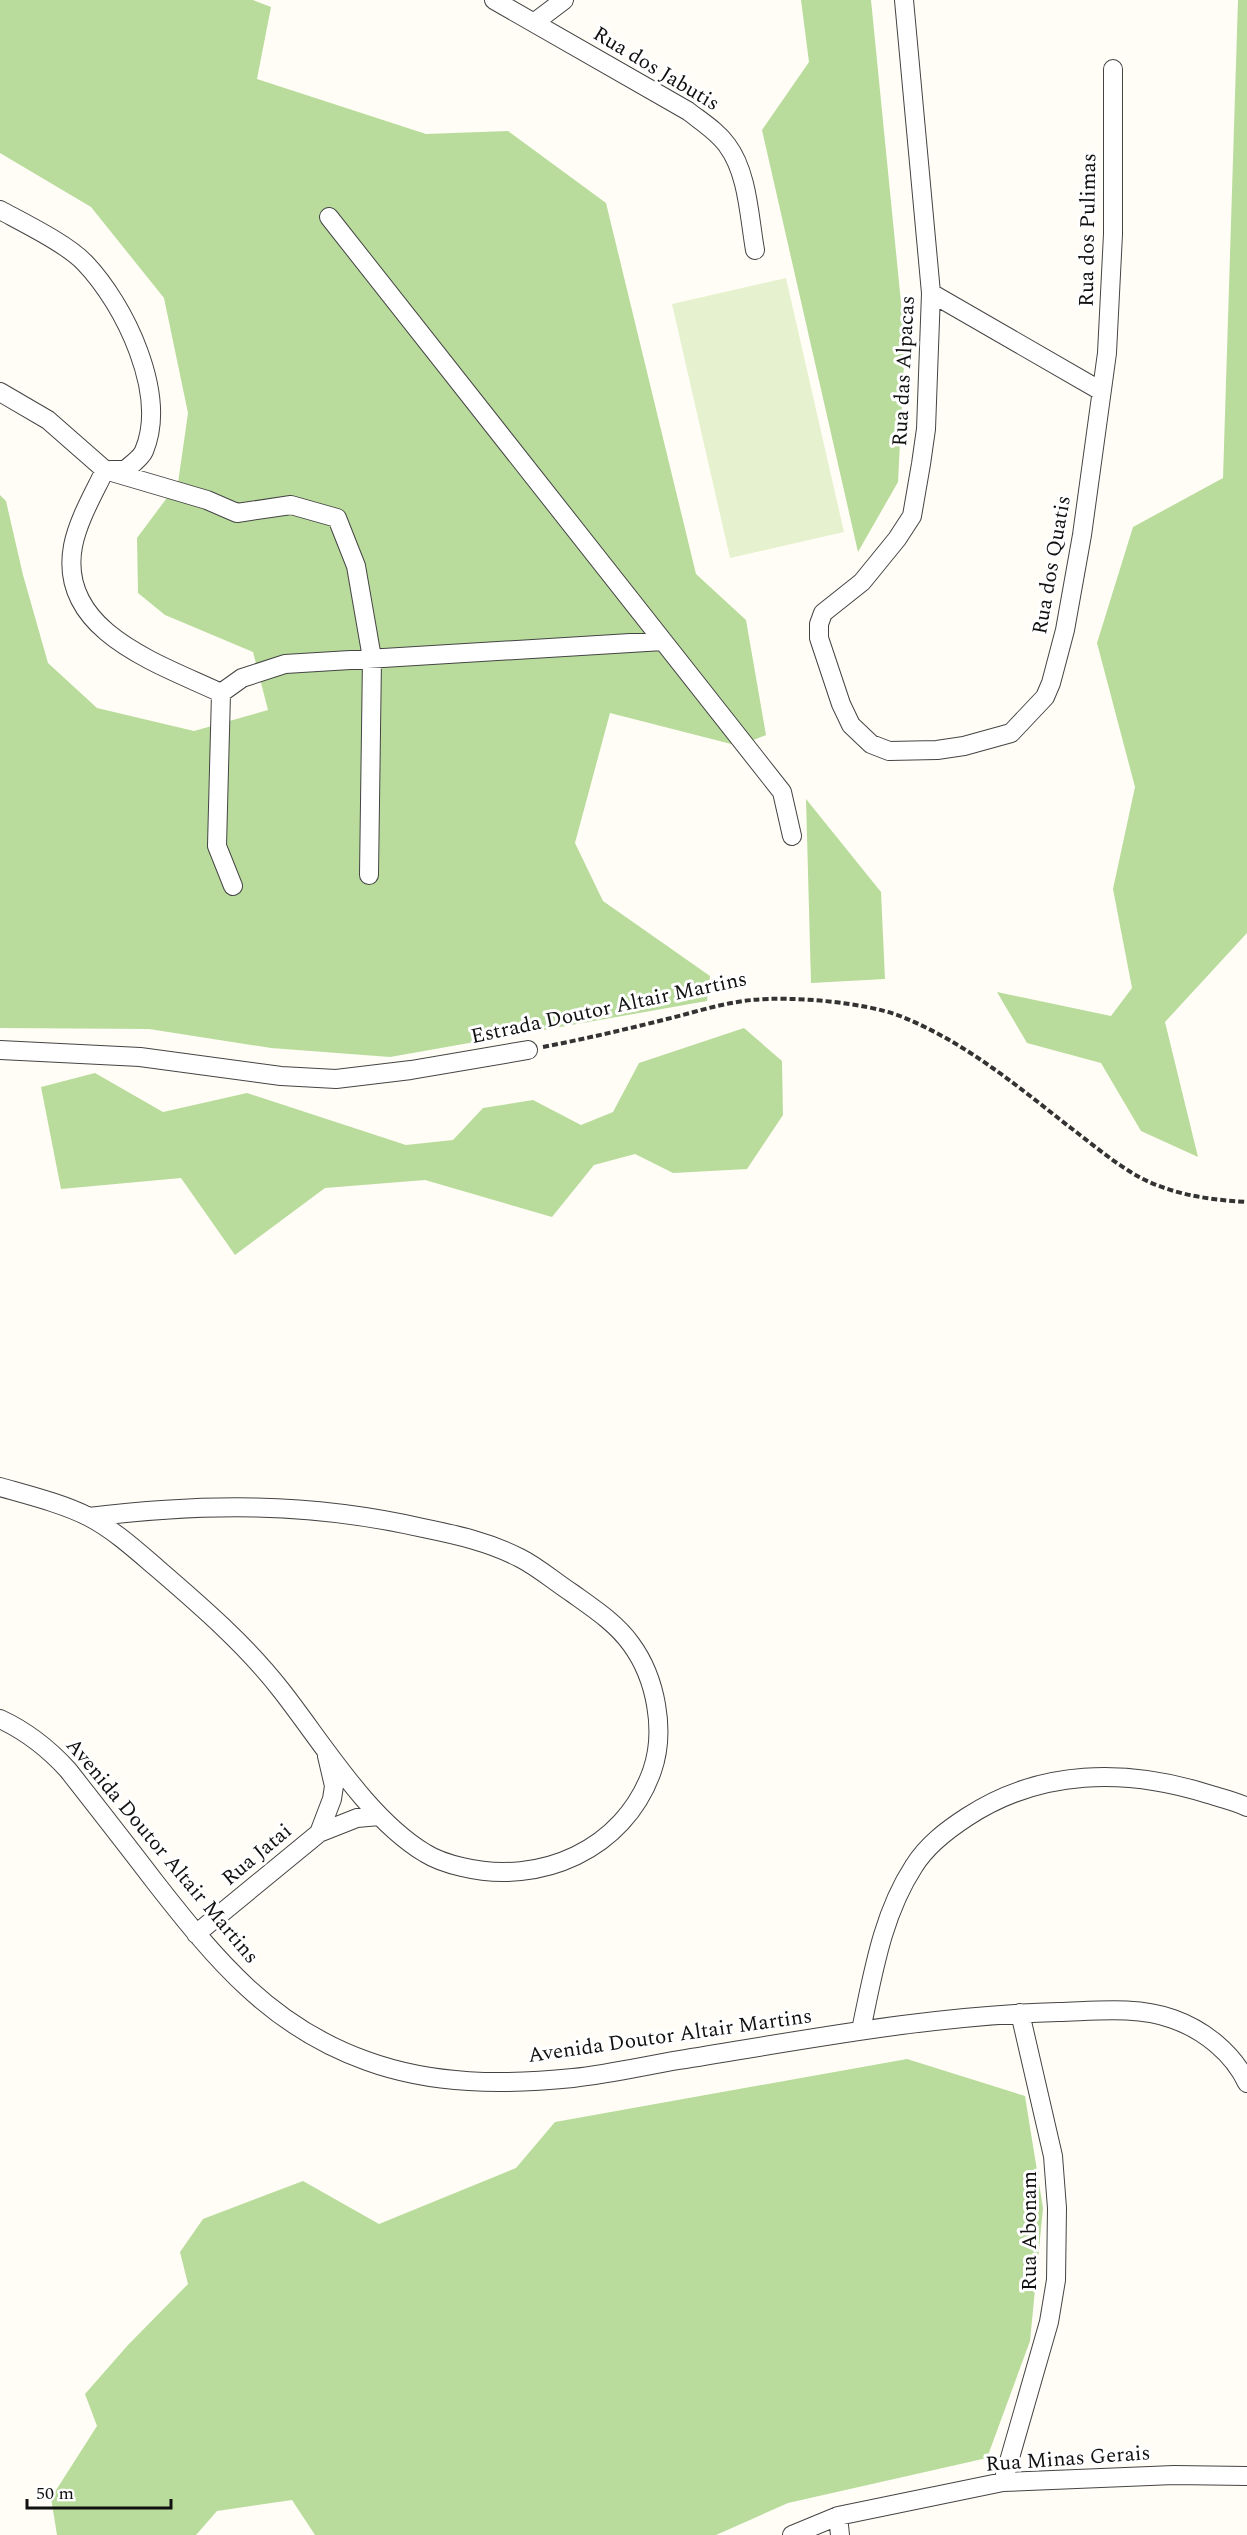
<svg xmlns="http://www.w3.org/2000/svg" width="1247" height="2535" viewBox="0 0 1247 2535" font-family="Spectral,serif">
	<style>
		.forest { fill: #b9dc9c }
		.pitch { fill: #e6f2cf }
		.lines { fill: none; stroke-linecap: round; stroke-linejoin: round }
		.minor-casing { stroke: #444; stroke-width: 20 }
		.path { stroke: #333; stroke-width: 4; stroke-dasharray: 6 3; stroke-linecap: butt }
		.minor { stroke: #fff; stroke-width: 18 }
		.labels { text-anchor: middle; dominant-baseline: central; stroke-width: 6; stroke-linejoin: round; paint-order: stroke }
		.street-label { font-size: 21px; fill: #111; stroke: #fff }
	</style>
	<rect width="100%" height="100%" fill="#fffdf5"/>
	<path class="forest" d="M0 0H253L271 7 257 79 426 134 508 131 606 203 696 574 746 620 766 735 739 746 610 713 575 843 603 901 710 976 707 1001 390 1057 271 1048 149 1029 0 1028V495L6 501 23 575 48 663 97 708 194 731 268 710 253 652 165 615 138 593 137 538 178 483 188 413 164 298 91 207 0 153Z
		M801 0H871L905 343 898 482 858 552 762 130 809 62Z
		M1238 0H1247V933L1165 1022 1198 1157 1141 1131 1101 1063 1027 1043 997 992 1111 1016 1132 988 1113 889 1135 787 1097 643 1133 527 1223 478Z
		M806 799 881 892 885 979 811 983Z
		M744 1028 782 1061 783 1115 747 1169 673 1173 635 1154 594 1165 552 1217 425 1180 325 1188 235 1255 181 1178 61 1189 41 1087 95 1073 163 1112 247 1093 406 1145 453 1140 483 1108 533 1100 581 1125 613 1112 639 1063Z
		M907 2059 1025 2096 1043 2208 1030 2341 987 2458 788 2503 716 2535H315L292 2500 217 2511 196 2535H57L51 2498 97 2426 85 2394 128 2345 188 2284 180 2252 203 2219 303 2181 379 2224 516 2168 555 2122Z"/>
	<path class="pitch" d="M786 278 844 532 730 558 672 304Z"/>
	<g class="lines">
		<defs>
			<path id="minor" d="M494 0 688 111C702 122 717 131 727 145 748 173 749 216 755 250
				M904 0 931 293 926 429 921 464 912 516 897 539 862 582 823 613 819 624V638L841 704 851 725 871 744 889 751 937 750 964 746 1011 733 1045 697 1051 683 1065 630 1082 535 1107 353 1113 234V69
				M535 22 564 0
				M0 210C24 223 67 244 85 263 125 305 168 394 144 451 141 458 131 465 125 470H110
				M329 217 782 792 792 836
				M931 293 1101 391
				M0 392 48 420 105 470 207 500 237 513 291 505 337 518 356 566 372 658 369 875
				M105 470C94 493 78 520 73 546 57 632 160 664 221 693
				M233 886 217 846 221 693 242 678 285 664 663 641
				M0 1050 140 1057 281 1076 336 1079 411 1070 528 1050
				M0 1487C28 1495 64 1504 89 1517 114 1530 137 1551 158 1569 201 1606 246 1645 281 1690 322 1742 367 1818 425 1853 436 1860 449 1864 462 1867 540 1886 624 1850 652 1771 666 1731 656 1678 631 1644 616 1623 593 1608 572 1593 555 1582 538 1567 520 1558 489 1542 457 1535 423 1528 309 1502 204 1503 89 1517
				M0 1719C28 1732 48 1748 68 1770 97 1807 126 1844 155 1882 216 1960 271 2027 367 2061 433 2085 504 2085 573 2078 609 2074 644 2066 679 2060 805 2040 932 2015 1059 2012 1096 2011 1137 2006 1173 2019 1204 2030 1233 2053 1247 2083
				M319 1833 357 1818 379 1816
				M196 1934 319 1833 332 1799 334 1786 327 1756
				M861 2030C873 1974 882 1915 914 1866 927 1845 947 1830 967 1817 1040 1769 1126 1768 1208 1794 1221 1798 1235 1801 1247 1807
				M1003 2482 1049 2322 1056 2280 1057 2208 1053 2156 1020 2013
				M838 2516 840 2535
				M792 2535 838 2516 1003 2482 1174 2475 1247 2476"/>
		</defs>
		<use href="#minor" class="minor-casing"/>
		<path class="path" d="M543 1047C584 1039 623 1030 663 1020 692 1013 722 1003 752 1000 791 996 864 1002 900 1016 963 1041 1015 1084 1067 1125 1091 1143 1115 1164 1141 1178 1174 1195 1211 1200 1247 1202"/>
		<use href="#minor" class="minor"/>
	</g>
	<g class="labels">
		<g class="street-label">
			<text transform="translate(656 69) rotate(31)">Rua dos Jabutis</text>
			<text transform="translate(1088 230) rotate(-89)">Rua dos Pulimas</text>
			<text transform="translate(904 371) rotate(-87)">Rua das Alpacas</text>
			<text transform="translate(1052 565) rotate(-80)">Rua dos Quatis</text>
			<text transform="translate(609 1008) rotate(-12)">Estrada Doutor Altair Martins</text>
			<text transform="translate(162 1851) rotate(50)">Avenida Doutor Altair Martins</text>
			<text transform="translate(257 1855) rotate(-40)">Rua Jatai</text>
			<text transform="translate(670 2036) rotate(-8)">Avenida Doutor Altair Martins</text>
			<text transform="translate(1030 2231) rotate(-90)">Rua Abonam</text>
			<text transform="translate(1068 2459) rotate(-4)">Rua Minas Gerais</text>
		</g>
	</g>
	<path d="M27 2499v9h144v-9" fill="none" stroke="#111111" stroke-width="3"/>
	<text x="36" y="2499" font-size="18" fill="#111111" stroke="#ffffff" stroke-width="4.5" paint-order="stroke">50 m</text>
</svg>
